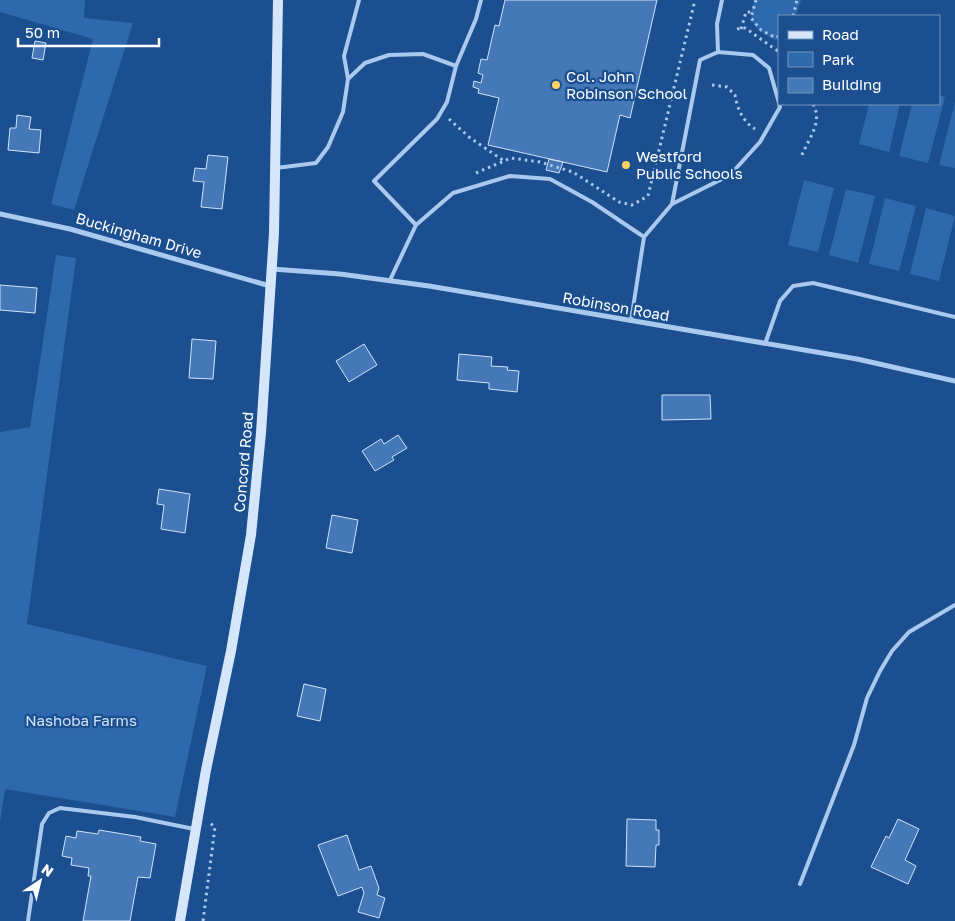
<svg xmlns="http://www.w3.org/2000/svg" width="955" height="921" viewBox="0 0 955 921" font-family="'Golos Text',sans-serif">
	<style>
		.green { fill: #2e69ad }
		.building { fill: #4478b7; stroke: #cfe3fa }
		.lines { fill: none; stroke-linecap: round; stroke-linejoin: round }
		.path { stroke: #a9c9ee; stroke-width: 3; stroke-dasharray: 2.5 4; stroke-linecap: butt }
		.service { stroke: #a9c9ee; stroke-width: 4 }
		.minor { stroke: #a9c9ee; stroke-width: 5 }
		.secondary { stroke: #d6e6fa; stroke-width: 10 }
		.poi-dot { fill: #ffd166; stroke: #1b4f8f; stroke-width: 2 }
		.labels { text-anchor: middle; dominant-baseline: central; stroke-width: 4.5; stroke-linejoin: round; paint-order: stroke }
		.poi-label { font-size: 15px; fill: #fff; stroke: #1b4f8f; text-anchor: start }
		.street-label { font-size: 15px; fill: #fff; stroke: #1b4f8f }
		.park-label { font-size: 15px; fill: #cfe3fa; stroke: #1b4f8f }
	</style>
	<rect width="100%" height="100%" fill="#1b4f8f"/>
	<path class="green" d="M0 0H85L84 18 133 23 74 210 51 204 93 39 0 12Z
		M754 0H801L796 16H779V39L775 40C755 28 747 25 754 0Z
		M939 95 945 97 928 163 899 156 912 104H939Z
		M955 102V168L939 165Z
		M869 104H900L889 152 859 144Z
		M804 180 834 188 818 252 788 245Z
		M846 189 875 196 858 263 829 255Z
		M885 198 916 206 899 271 869 264Z
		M926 208 955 216 939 281 910 274Z
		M56 255 76 258 27 624 207 666 175 817 5 789 0 822V432L30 427Z"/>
	<path class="building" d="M505 0H657L630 118 620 115 607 172 488 145 499 98 478 93 479 89 473 87 474 81 481 83 483 75 478 73 481 59 487 60 495 25 499 26Z
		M35 41 46 43 43 60 32 58Z
		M17 115 31 117 29 129 41 130 39 153 8 150 10 128H16Z
		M208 155 228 157 222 209 201 207 204 182 193 181 195 168 206 169Z
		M549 159 563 162 559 173 546 170Z
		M0 285 37 288 35 313 0 310Z
		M192 339 216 341 213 379 189 378Z
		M364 344 377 365 349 382 336 361Z
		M459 354 492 357 491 366 508 367 507 370 519 371 517 392 489 389V383L457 380Z
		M662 395H710L711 419 662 420Z
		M398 435 407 448 392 457 394 460 375 471 362 451 381 439 384 444Z
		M159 489 190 494 185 533 161 529 164 505 157 504Z
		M332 515 358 520 352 553 326 548Z
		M304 684 326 689 320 721 297 716Z
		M627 819 656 820V830H659V845H656L655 867 626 866Z
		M898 819 919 829 905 860 916 866 908 884 871 867 886 836 889 838Z
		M99 830 141 837 140 841 156 844 150 878 138 877 130 921H83L91 876H88L89 868 71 865 72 858 62 856 66 836 76 838 77 831 98 834Z
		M347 835 359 870 371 866 379 888 377 895 385 898 379 918 358 912 364 893 362 887 338 896 318 845Z"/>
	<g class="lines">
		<path class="path" d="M756 0 751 18 761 30 776 38 779 36
			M793 16 797 0
			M737 29 745 28 779 52
			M741 29 746 12H753
			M712 85 727 87 735 95C737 108 743 122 755 129
			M449 119 469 137 504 161
			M802 155C809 138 823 122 813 104
			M476 173 511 158 540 162 573 172 619 202 632 205 648 196 695 0
			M203 921 215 827 210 823"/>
		<path class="service" d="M718 52 717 24 722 0
			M456 66 476 19 481 0
			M348 79 344 56 359 0
			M276 168 316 163 328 147 343 112 348 79 365 63 389 55 423 54 456 66 447 102 437 119 374 181 416 225
			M672 204 700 60 718 52 753 55 769 68 779 103
			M644 237 672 204 730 175 760 142 780 107 779 104
			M390 280 416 225 453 193 510 176 550 179 592 202 644 237 631 321
			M765 344 780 301 793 286 813 283 955 317
			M800 884 854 745 867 698 880 671 892 651 909 632 955 605
			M28 921 42 824 49 813 60 808 135 817 194 829"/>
		<path class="minor" d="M0 214 70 229 270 286
			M272 269 340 274 429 286 857 359 955 381"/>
		<path class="secondary" d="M180 921 206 770 231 651 251 535 261 433 274 233 278 0"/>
	</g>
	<g class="poi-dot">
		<circle cx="556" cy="85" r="5"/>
		<circle cx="626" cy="165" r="5"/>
	</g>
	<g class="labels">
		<g class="poi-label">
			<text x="566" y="76">Col. John<tspan x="566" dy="17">Robinson School</tspan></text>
			<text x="636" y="156">Westford<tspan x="636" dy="17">Public Schools</tspan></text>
		</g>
		<g class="street-label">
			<text transform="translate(139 235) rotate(16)">Buckingham Drive</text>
			<text transform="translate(616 306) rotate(10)">Robinson Road</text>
			<text transform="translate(243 462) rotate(-85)">Concord Road</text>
		</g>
		<g class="park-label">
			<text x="81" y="720">Nashoba Farms</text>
		</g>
	</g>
	<rect x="778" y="15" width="162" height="90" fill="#1b4f8f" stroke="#7695bc"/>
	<rect x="788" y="31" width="25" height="8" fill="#d6e6fa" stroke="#7695bc"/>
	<text x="822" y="40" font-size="15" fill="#ffffff">Road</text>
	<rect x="788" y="52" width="25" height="15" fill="#2e69ad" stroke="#7695bc"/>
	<text x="822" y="65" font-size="15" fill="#ffffff">Park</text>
	<rect x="788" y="78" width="25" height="15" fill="#4478b7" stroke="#7695bc"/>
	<text x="822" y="90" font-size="15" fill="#ffffff">Building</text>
	<g transform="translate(40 881) rotate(35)" stroke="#1b4f8f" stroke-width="4" paint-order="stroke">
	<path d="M0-4L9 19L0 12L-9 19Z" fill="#ffffff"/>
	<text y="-8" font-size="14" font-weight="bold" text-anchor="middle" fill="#ffffff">N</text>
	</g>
	<path d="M18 38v8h141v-8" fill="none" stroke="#ffffff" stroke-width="2.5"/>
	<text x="25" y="38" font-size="15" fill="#ffffff" stroke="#1b4f8f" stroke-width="4" paint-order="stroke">50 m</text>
</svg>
